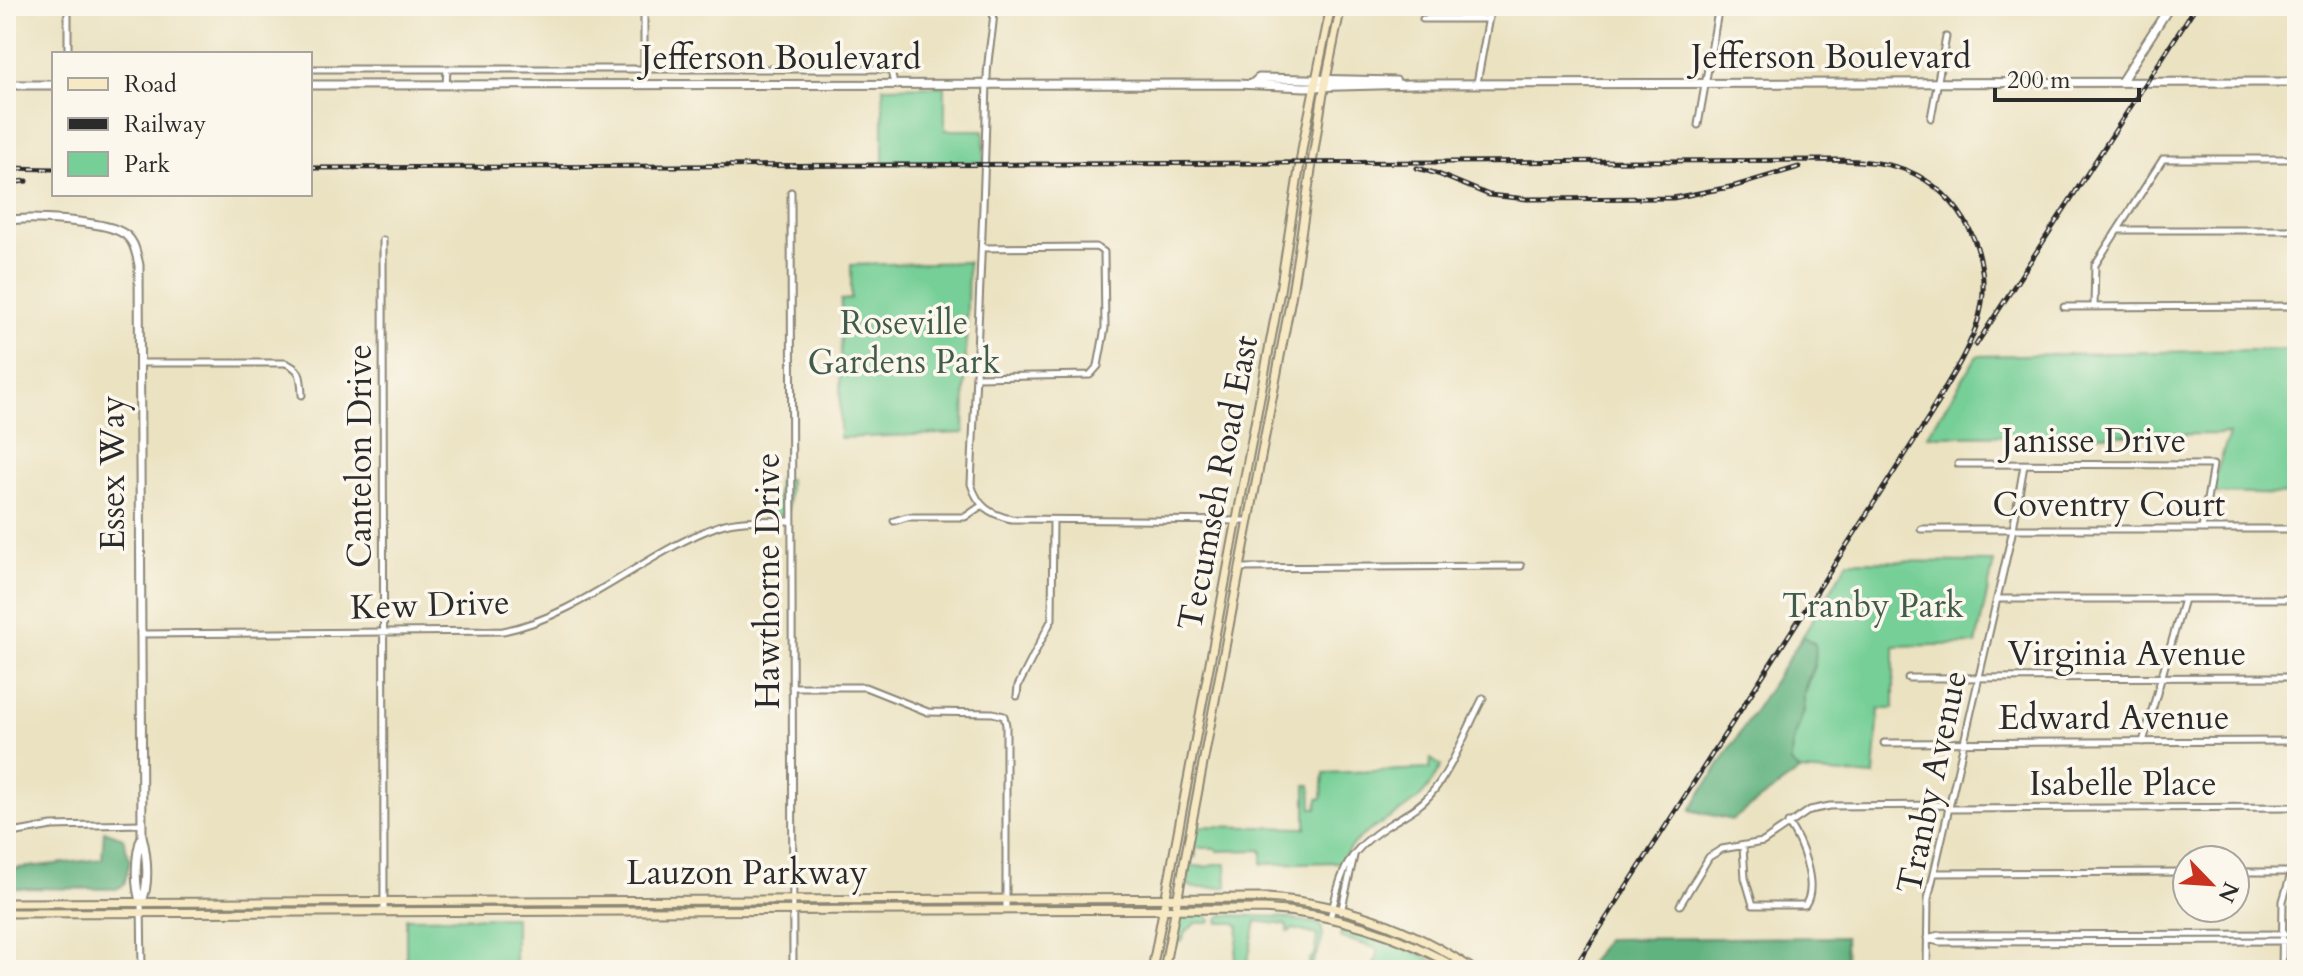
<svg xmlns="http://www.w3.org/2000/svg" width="2303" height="976" viewBox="0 0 2303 976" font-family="Cardo,serif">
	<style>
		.green { fill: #76cf96; stroke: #507d60; stroke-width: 2 }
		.forest { fill: #60b27f; stroke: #466e55; stroke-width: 2 }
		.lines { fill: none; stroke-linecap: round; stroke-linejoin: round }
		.minor-casing { stroke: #8b8676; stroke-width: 9 }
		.tertiary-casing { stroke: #8b8676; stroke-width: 11 }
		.secondary-casing { stroke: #8b8676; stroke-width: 11 }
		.minor { stroke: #fff; stroke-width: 5 }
		.tertiary { stroke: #fff; stroke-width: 7 }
		.secondary { stroke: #f7e9c3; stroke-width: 7 }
		.rail-casing { stroke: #2b2b2b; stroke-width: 5 }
		.rail { stroke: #fbf7ec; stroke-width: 2; stroke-dasharray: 6; stroke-linecap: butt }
		.labels { text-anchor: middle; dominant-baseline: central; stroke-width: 7; stroke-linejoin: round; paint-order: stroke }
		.street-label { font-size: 34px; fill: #2b2b2b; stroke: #fbf7ec }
		.park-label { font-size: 34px; fill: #425c4b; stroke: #fbf7ec }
	</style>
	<rect width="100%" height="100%" fill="#fbf7ec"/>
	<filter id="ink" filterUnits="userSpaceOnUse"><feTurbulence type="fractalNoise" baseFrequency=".0125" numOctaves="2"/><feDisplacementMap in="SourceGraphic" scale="16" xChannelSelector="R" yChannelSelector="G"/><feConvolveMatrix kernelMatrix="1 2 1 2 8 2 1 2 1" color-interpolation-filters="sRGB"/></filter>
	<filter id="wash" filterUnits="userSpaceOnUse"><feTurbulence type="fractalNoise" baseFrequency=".006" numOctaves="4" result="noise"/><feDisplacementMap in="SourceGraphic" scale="32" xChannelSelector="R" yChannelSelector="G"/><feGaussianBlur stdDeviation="1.8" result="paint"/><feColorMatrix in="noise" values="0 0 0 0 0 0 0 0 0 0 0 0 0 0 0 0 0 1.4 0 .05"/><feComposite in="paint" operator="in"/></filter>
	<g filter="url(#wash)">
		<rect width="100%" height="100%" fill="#ebe2c1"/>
		<path class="green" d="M945 86V130H984V162L883 163V87Z
			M968 262 964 433 840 438 841 300 851 299V265Z
			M2297 349V495L2210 493 2229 434 1927 436 1977 356Z
			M778 479H789L788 511 777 517H766L765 504H776Z
			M1848 561 1994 562 1976 644 1894 646V709H1879L1874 776 1800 771 1791 763V741L1805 709 1803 697 1815 666V644L1803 636Z
			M1431 759 1441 766C1434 779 1427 792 1414 802 1389 823 1356 830 1341 862L1262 864V850L1217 851 1216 848H1196V858L1191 857 1197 826 1306 828V785H1311L1312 808H1317L1318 799 1322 798 1324 773 1430 769Z
			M1215 864H1226L1227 887 1194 888 1188 885 1190 865C1197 866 1206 869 1215 864Z
			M1183 915H1207L1211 921 1209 923H1196L1184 933 1183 940 1179 942 1176 941 1180 921Z
			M1222 915 1279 917 1320 924C1328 938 1315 956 1309 970V960L1315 954 1317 935 1294 929 1288 932 1286 925 1256 921 1246 970H1234L1239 926 1236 923H1219L1218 919Z
			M515 917V970H406V918Z
			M1349 928 1415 951 1450 970H1373L1378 949 1340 937 1341 931Z"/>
		<path class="forest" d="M1803 636 1815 644C1818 662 1810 672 1805 688 1802 696 1806 705 1803 713 1797 734 1791 739 1791 763L1800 771 1732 820 1690 810Z
			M104 831 123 838 130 861 124 885 116 889 6 888V872L19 868 102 859Z
			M1845 937 1846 970H1585L1606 939Z"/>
	</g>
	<g filter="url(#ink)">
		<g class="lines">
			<defs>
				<path id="minor" d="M644 6V84
					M994 6C994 31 987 55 987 79 984 214 977 349 971 484 978 506 989 514 1011 519L1248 521
					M1423 19H1489
					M68 54V6
					M310 69H885L891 71 894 84
					M1477 83 1491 6
					M446 85 447 69
					M1931 118 1946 37
					M1698 125 1719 6
					M791 192 793 970
					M2118 230H2297
					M383 240 384 911
					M2094 306 2095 265 2163 159H2297
					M2064 307 2297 306
					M140 363H285C302 369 301 378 302 395
					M976 377 1090 375 1098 366 1105 328 1104 252 1096 247 982 248
					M1958 464 2213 465 2202 529
					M894 521 907 517H965L981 506
					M1921 529H2297
					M1240 568 1521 566
					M1998 599H2297
					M140 634 503 631C580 616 646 552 718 526 741 518 768 521 792 521
					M1908 678 2297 677
					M792 687H865L928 712 993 713 1004 716 1006 725V909
					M1017 696 1018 686 1052 619 1053 520
					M2143 742 2184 599
					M1884 743 2297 741
					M1948 809 2297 807
					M6 834 52 826 141 824
					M1743 847 1745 878 1753 905H1805C1819 886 1801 841 1788 823
					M2235 872H2297
					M1934 873 2187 872
					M141 903 142 970
					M1680 905 1709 857 1722 849 1763 842 1810 810 1830 806 1949 805
					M1341 912 1354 856
					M1330 918C1342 871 1346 851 1390 824 1404 815 1419 808 1430 795 1452 770 1467 728 1483 698
					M1927 938 1939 935 2297 934
					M1928 939 1939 942 2297 941
					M922 970 956 966 966 970
					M1927 970 1928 899 2013 529 2024 465
					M2282 970 2283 901 2297 854"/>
				<path id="tertiary" d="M2121 82 2170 6
					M1252 84 1259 78 1396 81
					M6 85H54
					M310 85 1237 84 1305 87 1414 84 2297 82
					M6 221C27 216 102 221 121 232 134 238 136 252 139 265L142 836C147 855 150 886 141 903
					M141 903C134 886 135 853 142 836"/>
				<path id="secondary" d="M6 903 1267 898C1341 903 1412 928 1474 970
					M6 913 1263 909C1332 913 1401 934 1460 970
					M1152 970 1280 291 1303 144 1331 6
					M1164 970 1292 293 1322 99 1341 6"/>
			</defs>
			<use href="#minor" class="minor-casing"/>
			<use href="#tertiary" class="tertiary-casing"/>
			<use href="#secondary" class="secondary-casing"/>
			<use href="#minor" class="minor"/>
			<use href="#tertiary" class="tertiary"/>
			<use href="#secondary" class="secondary"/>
			<defs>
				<path id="rail" d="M6 168 54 169
					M310 168 1839 160C1862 161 1884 162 1906 170 1963 193 1995 258 1979 317 1970 350 1948 382 1931 411
					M1417 168 1438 174 1489 195 1527 199 1673 198 1735 186 1799 167
					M6 183 27 181
					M1976 345 2196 6
					M1573 970 1939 402"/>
			</defs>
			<use href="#rail" class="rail-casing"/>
			<use href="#rail" class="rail"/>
		</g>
	</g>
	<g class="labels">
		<g class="street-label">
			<text x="1831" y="57">Jefferson Boulevard</text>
			<text x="781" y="58">Jefferson Boulevard</text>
			<text x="2094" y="441">Janisse Drive</text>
			<text transform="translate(360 456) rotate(-90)">Cantelon Drive</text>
			<text transform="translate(113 473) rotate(-90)">Essex Way</text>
			<text transform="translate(1218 483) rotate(-79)">Tecumseh Road East</text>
			<text x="2109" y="505">Coventry Court</text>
			<text transform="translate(768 581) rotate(-90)">Hawthorne Drive</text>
			<text transform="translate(430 605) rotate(-2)">Kew Drive</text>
			<text x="2127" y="654">Virginia Avenue</text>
			<text x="2114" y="718">Edward Avenue</text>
			<text transform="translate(1932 782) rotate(-78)">Tranby Avenue</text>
			<text x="2123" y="784">Isabelle Place</text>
			<text x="747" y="873">Lauzon Parkway</text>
		</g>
		<g class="park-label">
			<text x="904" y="323">Roseville<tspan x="904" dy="39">Gardens Park</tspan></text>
			<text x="1873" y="606">Tranby Park</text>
		</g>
	</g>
	<rect width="2303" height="976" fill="none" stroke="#fbf7ec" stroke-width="32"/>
	<rect x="52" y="52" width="260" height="144" fill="#fbf7ec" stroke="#a8a59f" stroke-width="2"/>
	<rect x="68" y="78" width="40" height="12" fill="#f7e9c3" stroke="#a8a59f" stroke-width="2"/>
	<text x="124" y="92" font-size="24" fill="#2b2b2b">Road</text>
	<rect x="68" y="118" width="40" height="12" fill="#2b2b2b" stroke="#a8a59f" stroke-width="2"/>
	<text x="124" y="132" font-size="24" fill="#2b2b2b">Railway</text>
	<rect x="68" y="152" width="40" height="24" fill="#76cf96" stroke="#a8a59f" stroke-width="2"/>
	<text x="124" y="172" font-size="24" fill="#2b2b2b">Park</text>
	<g transform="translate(2211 884) rotate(115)"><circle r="38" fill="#fbf7ec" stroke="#a8a59f" stroke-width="2"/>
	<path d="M0-6L14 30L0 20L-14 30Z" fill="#c8321e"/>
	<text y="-12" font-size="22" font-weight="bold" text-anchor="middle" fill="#2b2b2b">N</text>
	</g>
	<path d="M1995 88v12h144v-12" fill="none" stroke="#2b2b2b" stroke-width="4"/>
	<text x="2007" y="88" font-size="24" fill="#2b2b2b" stroke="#fbf7ec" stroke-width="6" paint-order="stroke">200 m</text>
</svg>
